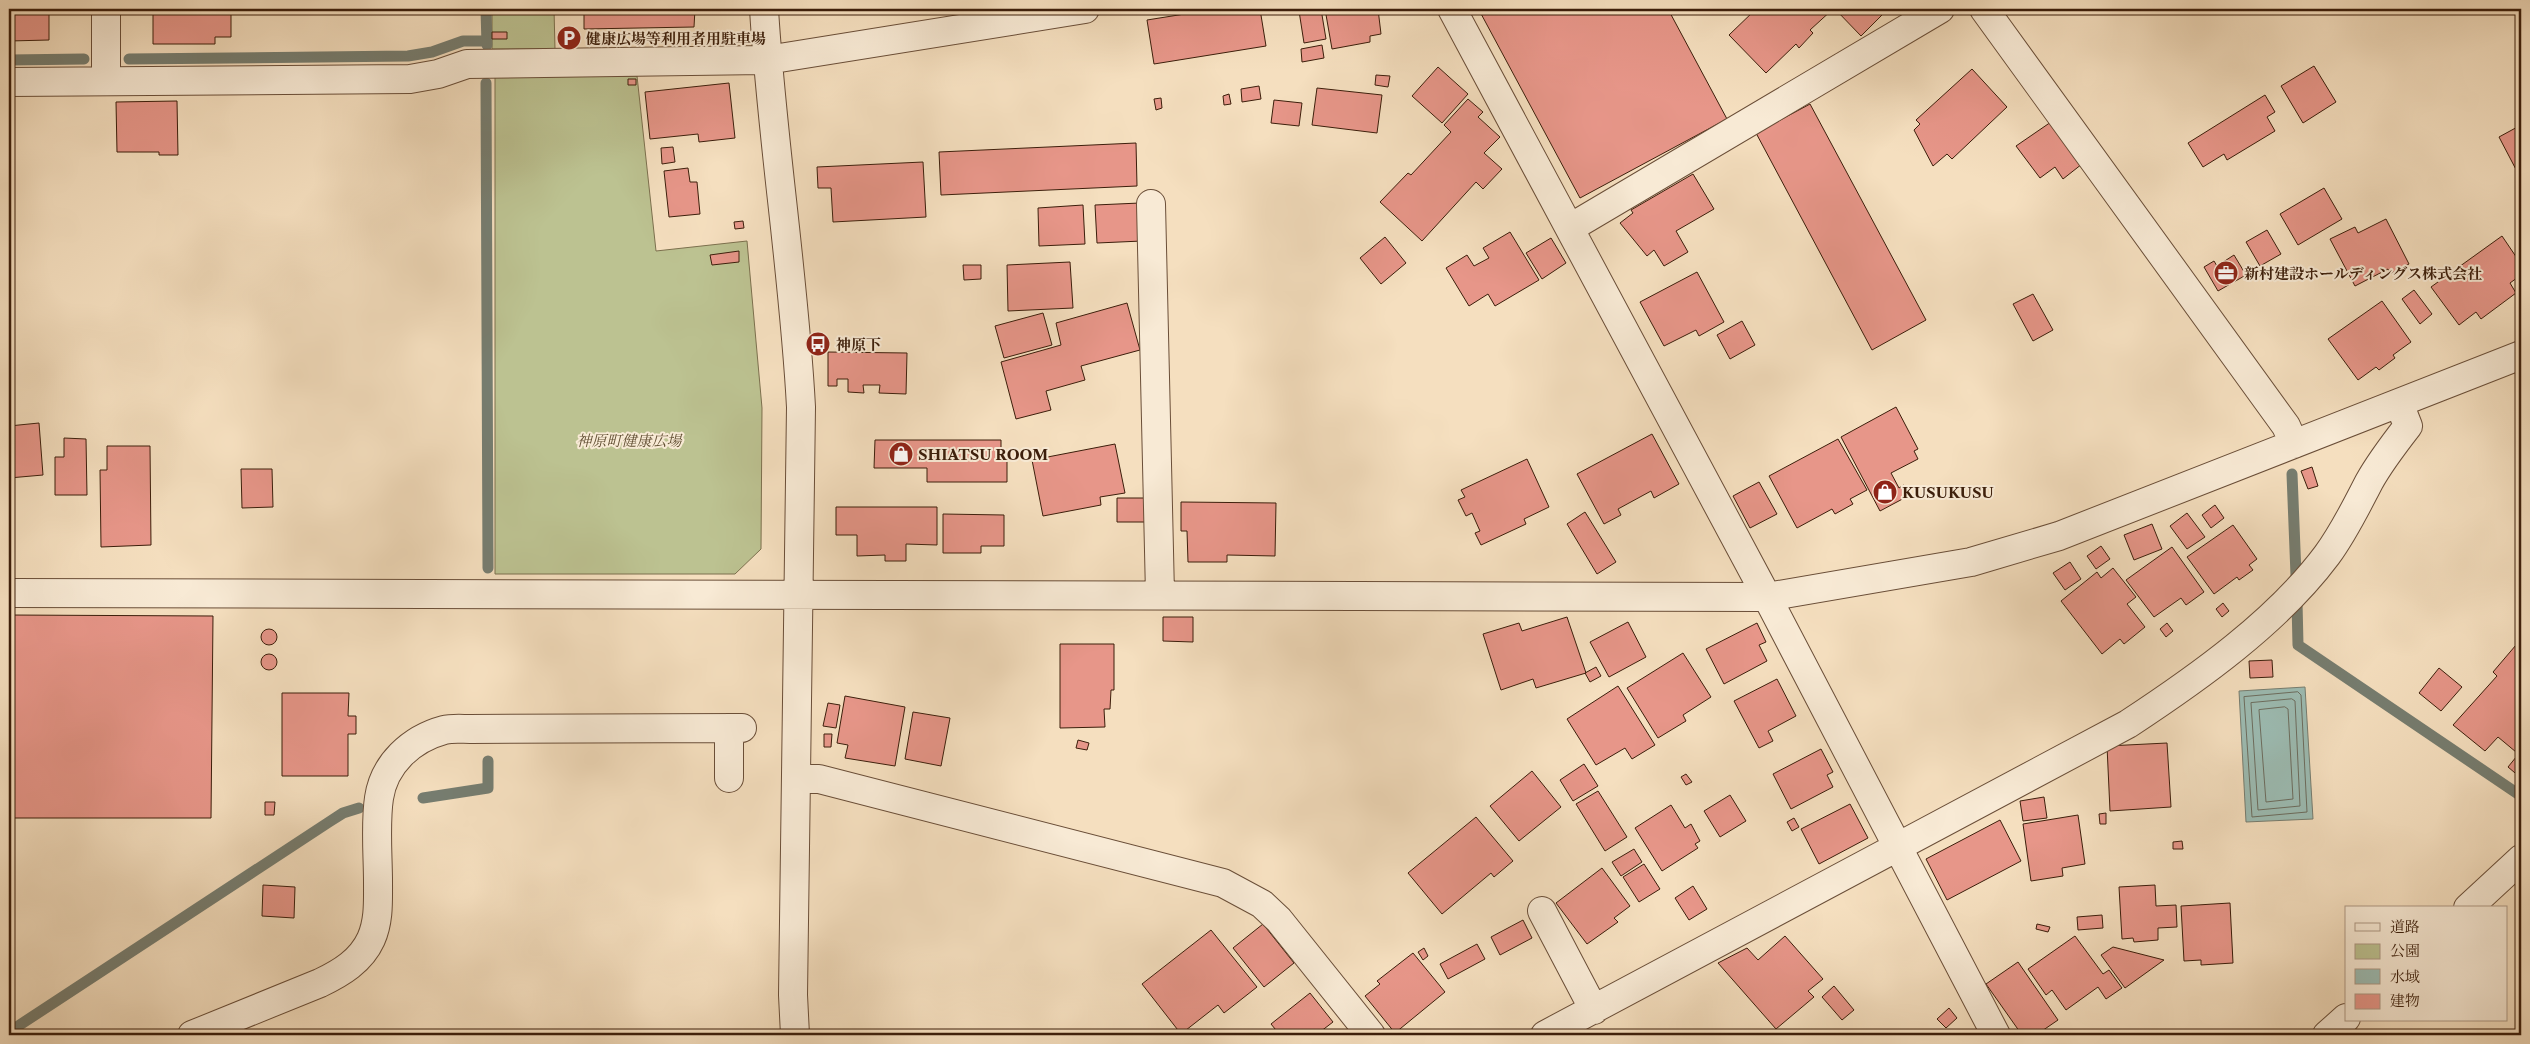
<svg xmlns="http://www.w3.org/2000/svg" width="2530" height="1044" viewBox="0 0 2530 1044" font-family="'Libre Caslon Text','Noto Serif JP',serif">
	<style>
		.green { fill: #bcc291; stroke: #7c704e }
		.water { fill: #9cbcb3; stroke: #767d70 }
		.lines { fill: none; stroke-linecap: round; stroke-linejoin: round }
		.shore { stroke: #6c6d5f; stroke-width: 1 }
		.stream { stroke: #767d70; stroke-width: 11 }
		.building { fill: #e79689; stroke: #3c1e0b }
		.minor-casing { stroke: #6a4e38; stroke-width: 30 }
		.minor { stroke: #f8ead5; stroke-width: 28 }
		.labels { text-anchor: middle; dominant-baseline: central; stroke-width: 4; stroke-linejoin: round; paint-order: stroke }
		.poi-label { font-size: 15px; font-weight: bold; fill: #3c1e0b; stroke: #f8ead5; text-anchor: start }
		.park-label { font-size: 15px; font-style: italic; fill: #624f33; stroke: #f8ead5 }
	</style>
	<rect width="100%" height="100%" fill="#f5dfbf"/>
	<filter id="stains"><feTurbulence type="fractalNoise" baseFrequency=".004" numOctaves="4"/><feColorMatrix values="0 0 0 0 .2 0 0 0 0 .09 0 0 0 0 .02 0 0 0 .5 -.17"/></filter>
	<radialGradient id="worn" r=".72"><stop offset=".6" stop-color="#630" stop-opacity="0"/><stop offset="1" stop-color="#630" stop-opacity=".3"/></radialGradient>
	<path class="green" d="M492 9H554L555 49H492Z
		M637 76 656 251 747 241 762 408 761 549 735 574H495V77Z"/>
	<path class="water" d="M2305 687 2313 819 2246 822 2239 691Z"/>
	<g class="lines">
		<path class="shore" d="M2298 692 2301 695 2307 812 2252 817 2244 697Z
			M2292 699 2295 701 2300 806 2258 810 2251 703Z
			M2285 707 2288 709 2293 799 2266 802 2259 710Z"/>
		<path class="stream" d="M486 9 487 45
			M129 59 408 56 432 52 463 41H486
			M9 60 84 59
			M486 83 488 568
			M2292 474 2296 575
			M2297 602 2298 645 2521 796
			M423 798 488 788V761
			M9 1032 329 822 343 813 359 808"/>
	</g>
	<path class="building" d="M9 9H49V40L9 41Z
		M153 9H215V12H231V37H215V44H153Z
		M584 9H695L694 27 584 29Z
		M1216 9H1260L1266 46 1154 64 1147 20Z
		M1311 9H1321L1326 39 1304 43 1299 11Z
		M1325 9H1378L1381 34 1370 36V42L1332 49Z
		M1482 9H1668L1727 119 1580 198 1479 10Z
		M1756 9H1833L1810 30 1813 33 1799 48 1796 44 1766 73 1729 35Z
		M1835 9H1888L1861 36Z
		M492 32H507V39H492Z
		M1322 45 1324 58 1302 62 1301 49Z
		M2314 66 2336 102 2303 123 2281 86Z
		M1438 67 1468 94 1442 123 1412 96Z
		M1972 69 2007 107 1952 159 1947 154 1933 166 1914 130 1920 124 1916 120Z
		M1376 75 1390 76 1388 87 1375 85Z
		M628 79H636V85H628Z
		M729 83 735 138 699 142 698 134 650 139 645 92Z
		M1259 86 1261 99 1242 102 1241 89Z
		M1317 88 1382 95 1377 133 1312 125Z
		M1229 94 1231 104 1224 105 1223 96Z
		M2265 95 2275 112 2267 117 2275 131 2227 160 2224 154 2203 167 2188 143Z
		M1161 98 1162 108 1156 110 1154 99Z
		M1468 99 1483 112 1478 117 1500 137 1484 153 1502 169 1483 189 1476 182 1422 241 1380 202 1408 173 1411 175 1451 132 1444 125Z
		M1274 100 1302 103 1299 126 1271 123Z
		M177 101 178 155H159V152H117L116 102Z
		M1810 104 1926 320 1872 350 1756 133Z
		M2051 122 2082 164 2063 179 2055 167 2040 178 2016 146Z
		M2521 125V179L2499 137Z
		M1136 143 1137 186 941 195 939 152Z
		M673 147 675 162 662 164 661 148Z
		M923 162 926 217 833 222 831 188H818L817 167Z
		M688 168 690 182H697L700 214 669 217 664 171Z
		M1693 174 1714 209 1676 231 1688 252 1664 266 1654 250 1647 256 1620 223 1633 213 1631 210Z
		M2324 188 2342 219 2298 245 2280 214Z
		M1140 203 1142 241 1097 243 1095 205Z
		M1083 205 1085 244 1039 246 1038 208Z
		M2386 219 2409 264 2390 274 2388 269 2355 286 2330 239 2355 227 2358 233Z
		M743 221 744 228 735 229 734 222Z
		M2267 230 2281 254 2260 266 2246 242Z
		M1510 232 1539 280 1495 306 1488 294 1469 306 1446 268 1467 255 1474 266 1489 258 1483 248Z
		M2502 236 2521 264V275L2510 283 2516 293 2481 319 2476 312 2459 325 2431 287Z
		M1385 237 1406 263 1381 284 1360 258Z
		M1551 238 1566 263 1542 279 1526 253Z
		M739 251V262L712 265 710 255Z
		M2234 255 2246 275 2218 291 2204 267 2214 261 2217 266Z
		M1070 262 1073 308 1008 311 1007 265Z
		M963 265H981V279L964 280Z
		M1697 272 1724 322 1699 336 1696 330 1664 346 1640 302Z
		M2414 290 2432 314 2420 324 2402 299Z
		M2033 294 2053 330 2033 341 2013 304Z
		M2382 301 2411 342 2393 355 2395 358 2379 370 2376 367 2358 380 2328 339Z
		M1127 303 1140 350 1081 366 1085 380 1046 391 1051 410 1016 419 1001 362 1061 345 1056 323Z
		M1043 313 1052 345 1004 358 995 326Z
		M1742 321 1755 345 1730 359 1717 335Z
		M828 352 907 353 906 394 879 393 880 385H863L864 393 848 392V379H837V386H828Z
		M1896 407 1918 449 1914 451 1918 459 1891 473 1899 488 1904 485 1910 495 1880 511 1841 437Z
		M39 423 43 475 9 478V426Z
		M1652 434 1679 484 1654 498 1651 491 1618 509 1621 515 1604 524 1577 474Z
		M64 438 86 439 87 495H55V457H64Z
		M1838 439 1867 490 1850 499 1853 504 1835 514 1832 509 1797 528 1769 476Z
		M875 440H1001V451H1007V482H927V468H874Z
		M1115 444 1125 493 1100 497 1101 505 1043 516 1032 460Z
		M107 446H150L151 545 101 547 100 470H107Z
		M1527 459 1549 507 1524 519 1526 524 1481 545 1475 533 1480 531 1472 513 1466 516 1458 500 1465 497 1461 490Z
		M2312 467 2318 486 2308 489 2301 471Z
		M241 469H272L273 507 242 508Z
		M1759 482 1777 514 1750 528 1733 496Z
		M1117 498H1147V522H1117Z
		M1181 502 1276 503 1275 556 1227 555V562H1188L1187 531H1181Z
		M2215 505 2224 518 2211 528 2202 515Z
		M836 507H937V545L906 544V561H885V555L857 556V535H836Z
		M1585 512 1616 562 1597 574 1567 524Z
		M2187 513 2205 537 2187 549 2170 526Z
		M943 514 1004 515V546H981V553H943Z
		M2152 524 2162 549 2134 560 2124 535Z
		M2233 525 2257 559 2249 565 2253 570 2239 580 2237 577 2214 594 2187 557Z
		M2101 546 2110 559 2096 569 2087 556Z
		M2172 547 2204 592 2186 605 2181 598 2154 617 2126 580Z
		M2070 562 2081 579 2065 590 2053 573Z
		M2113 568 2136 597 2127 604 2145 627 2124 644 2120 639 2102 654 2061 601 2097 572 2101 578Z
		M2223 603 2229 611 2222 617 2216 609Z
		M9 615 213 616 211 818H9Z
		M1163 617H1193V642L1163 641Z
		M1567 617 1586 673 1536 688 1533 679 1501 690 1483 634 1519 623 1522 631Z
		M1628 622 1646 657 1609 677 1590 642Z
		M1757 623 1766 642 1759 645 1767 661 1724 684 1706 649Z
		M2167 623 2173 631 2166 637 2160 629Z
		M261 637a8 8 0 1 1 16 0a8 8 0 1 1-16 0Z
		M1060 644H1114V690H1111L1110 709H1104L1105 727 1060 728Z
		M2516 645 2521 649V745L2516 752 2498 737 2485 751 2453 725 2497 676 2493 672Z
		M1683 653 1711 697 1683 715 1686 721 1658 738 1627 688Z
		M261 662a8 8 0 1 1 16 0a8 8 0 1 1-16 0Z
		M2272 660 2273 677 2250 678 2249 661Z
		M1596 667 1601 676 1590 682 1585 673Z
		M2439 668 2462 687 2441 711 2419 693Z
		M1777 679 1796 716 1768 731 1773 741 1759 748 1734 701Z
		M1618 686 1655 745 1632 759 1625 748 1596 765 1567 719Z
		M282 693H349L348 716H356V734H348V776H282Z
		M845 696 905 707 895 766 845 758 848 745 837 743Z
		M828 703 840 705 836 728 823 726Z
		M913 712 950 718 941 766 905 759Z
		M824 734H832L831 747H824Z
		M1078 740 1089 743 1087 750 1076 748Z
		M2167 743 2171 807 2110 811 2107 746Z
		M1821 749 1833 772 1827 775 1833 787 1791 809 1773 774Z
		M2521 751V778L2508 767Z
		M1584 764 1598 786 1573 801 1560 780Z
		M1532 771 1561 807 1519 841 1490 806Z
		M1686 774 1692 782 1686 785 1681 777Z
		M1598 791 1627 837 1605 851 1576 804Z
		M1730 795 1746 821 1720 837 1704 811Z
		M2044 797 2047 818 2023 821 2020 801Z
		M265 802H275L274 815H265Z
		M1850 804 1868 838 1819 864 1801 829Z
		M1671 805 1685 828 1691 824 1700 841 1695 844 1698 848 1662 871 1635 828Z
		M2106 813V824H2100L2099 814Z
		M2078 815 2085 864 2062 868 2063 876 2031 881 2023 824Z
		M1476 817 1513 861 1494 877 1491 873 1442 914 1408 873Z
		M1794 818 1799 827 1792 831 1787 822Z
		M2000 820 2021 861 1947 900 1926 859Z
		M2182 841 2183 849H2173V842Z
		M1634 849 1642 862 1621 876 1612 862Z
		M1644 864 1660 889 1639 902 1623 877Z
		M1602 868 1630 906 1614 918 1618 922 1587 944 1556 903Z
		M263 885 295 887 294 918 262 916Z
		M2155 885 2156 906 2176 905 2177 927 2158 928V940L2134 942 2133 938 2122 939 2119 887Z
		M1693 886 1707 909 1689 920 1675 898Z
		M2230 903 2233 963 2201 965V960L2184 961 2181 906Z
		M2102 915 2103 928 2078 930 2077 917Z
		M1523 920 1532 938 1500 955 1491 937Z
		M1263 924 1294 963 1264 987 1233 948Z
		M2037 924 2050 927 2048 932 2036 929Z
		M1211 930 1257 987 1224 1013 1218 1005 1181 1034 1142 984Z
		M1785 936 1823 979 1808 991 1814 997 1776 1029 1718 963 1747 948 1758 960Z
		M2075 936 2103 974 2109 970 2122 988 2106 999 2098 987 2066 1010 2052 990 2046 995 2028 969Z
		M1477 944 1485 959 1448 979 1440 964Z
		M2113 947 2164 960 2125 988 2101 955Z
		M1424 948 1428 956 1423 960 1418 952Z
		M1413 953 1445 992 1395 1033 1365 996 1380 984 1377 981Z
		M2018 962 2058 1020 2036 1035H2022L1986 984Z
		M1834 986 1854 1010 1842 1020 1822 997Z
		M1310 993 1333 1022 1316 1035H1280L1271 1024Z
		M1949 1008 1957 1018 1946 1028 1937 1019Z"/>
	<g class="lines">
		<defs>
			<path id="minor" d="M106 9V81
				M764 9C772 142 794 274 801 407L793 995 795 1035
				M1452 9 1767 597 1996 1035
				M1984 9 2286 426 2294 444
				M9 82 410 79 438 74 467 64 767 60 1085 9
				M1151 204 1160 594
				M1570 228 1940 9
				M9 593 1767 597 1971 562 2059 536 2521 355
				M729 778V728
				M796 779H819L1223 883 1262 904 1279 920 1371 1035
				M2468 908 2521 859
				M1542 911 1594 1010
				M192 1035 320 983C341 973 361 961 371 939 379 921 378 902 378 882 378 856 375 824 379 798 384 764 411 739 444 730 452 728 462 729 470 729L742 728
				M1545 1035 2128 724C2198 678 2277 622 2327 555 2344 532 2356 507 2369 482 2380 462 2394 444 2408 426L2399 403
				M2327 1035 2346 1018"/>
		</defs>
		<use href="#minor" class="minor-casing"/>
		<use href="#minor" class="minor"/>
	</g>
	<defs>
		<symbol id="parking-disc" viewBox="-11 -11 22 22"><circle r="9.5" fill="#8f2418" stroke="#f8ead5"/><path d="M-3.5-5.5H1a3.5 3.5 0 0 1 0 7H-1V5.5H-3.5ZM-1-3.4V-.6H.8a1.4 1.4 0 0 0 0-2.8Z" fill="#fff"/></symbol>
		<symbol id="office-disc" viewBox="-11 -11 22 22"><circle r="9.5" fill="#8f2418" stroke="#f8ead5"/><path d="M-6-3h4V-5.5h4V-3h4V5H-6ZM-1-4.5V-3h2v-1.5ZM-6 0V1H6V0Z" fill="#fff"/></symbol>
		<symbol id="bus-disc" viewBox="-11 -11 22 22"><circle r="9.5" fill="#8f2418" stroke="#f8ead5"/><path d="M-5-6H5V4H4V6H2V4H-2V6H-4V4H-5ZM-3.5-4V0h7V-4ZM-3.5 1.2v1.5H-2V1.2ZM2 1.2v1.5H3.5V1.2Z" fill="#fff"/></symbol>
		<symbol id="shop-disc" viewBox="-11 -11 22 22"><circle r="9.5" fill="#8f2418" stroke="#f8ead5"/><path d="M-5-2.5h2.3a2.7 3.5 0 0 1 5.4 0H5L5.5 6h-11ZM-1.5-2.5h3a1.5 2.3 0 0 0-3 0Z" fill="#fff"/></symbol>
	</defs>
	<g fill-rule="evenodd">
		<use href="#parking-disc" x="555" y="24" width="28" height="28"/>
		<use href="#office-disc" x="2212" y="259" width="28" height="28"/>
		<use href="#bus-disc" x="804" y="330" width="28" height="28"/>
		<use href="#shop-disc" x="887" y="440" width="28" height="28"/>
		<use href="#shop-disc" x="1871" y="478" width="28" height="28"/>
	</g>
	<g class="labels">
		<g class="poi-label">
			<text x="586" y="38">健康広場等利用者用駐車場</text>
			<text x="2244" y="273">新村建設ホールディングス株式会社</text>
			<text x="836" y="344">神原下</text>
			<text x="918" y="454">SHIATSU ROOM</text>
			<text x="1902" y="492">KUSUKUSU</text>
		</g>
		<g class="park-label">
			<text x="629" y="440">神原町健康広場</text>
		</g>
	</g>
	<rect width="2530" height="1044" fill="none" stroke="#f5dfbf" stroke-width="30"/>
	<rect x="10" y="10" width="2510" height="1024" fill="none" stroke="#3c1e0b" stroke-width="2.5"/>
	<rect x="15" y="15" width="2500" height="1014" fill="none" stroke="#3c1e0b"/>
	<rect x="2345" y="906" width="162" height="115" fill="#f8ead5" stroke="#ad9884"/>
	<rect x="2355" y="923" width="25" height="8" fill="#f8ead5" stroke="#ad9884"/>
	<text x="2390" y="932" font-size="15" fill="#3c1e0b">道路</text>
	<rect x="2355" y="944" width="25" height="15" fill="#bcc291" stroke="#ad9884"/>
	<text x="2390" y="956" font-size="15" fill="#3c1e0b">公園</text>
	<rect x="2355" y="969" width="25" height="15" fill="#9cbcb3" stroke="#ad9884"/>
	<text x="2390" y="982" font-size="15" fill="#3c1e0b">水域</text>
	<rect x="2355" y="994" width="25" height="15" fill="#e79689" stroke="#ad9884"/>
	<text x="2390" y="1006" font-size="15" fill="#3c1e0b">建物</text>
	<rect width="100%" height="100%" filter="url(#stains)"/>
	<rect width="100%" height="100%" fill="url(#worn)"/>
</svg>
